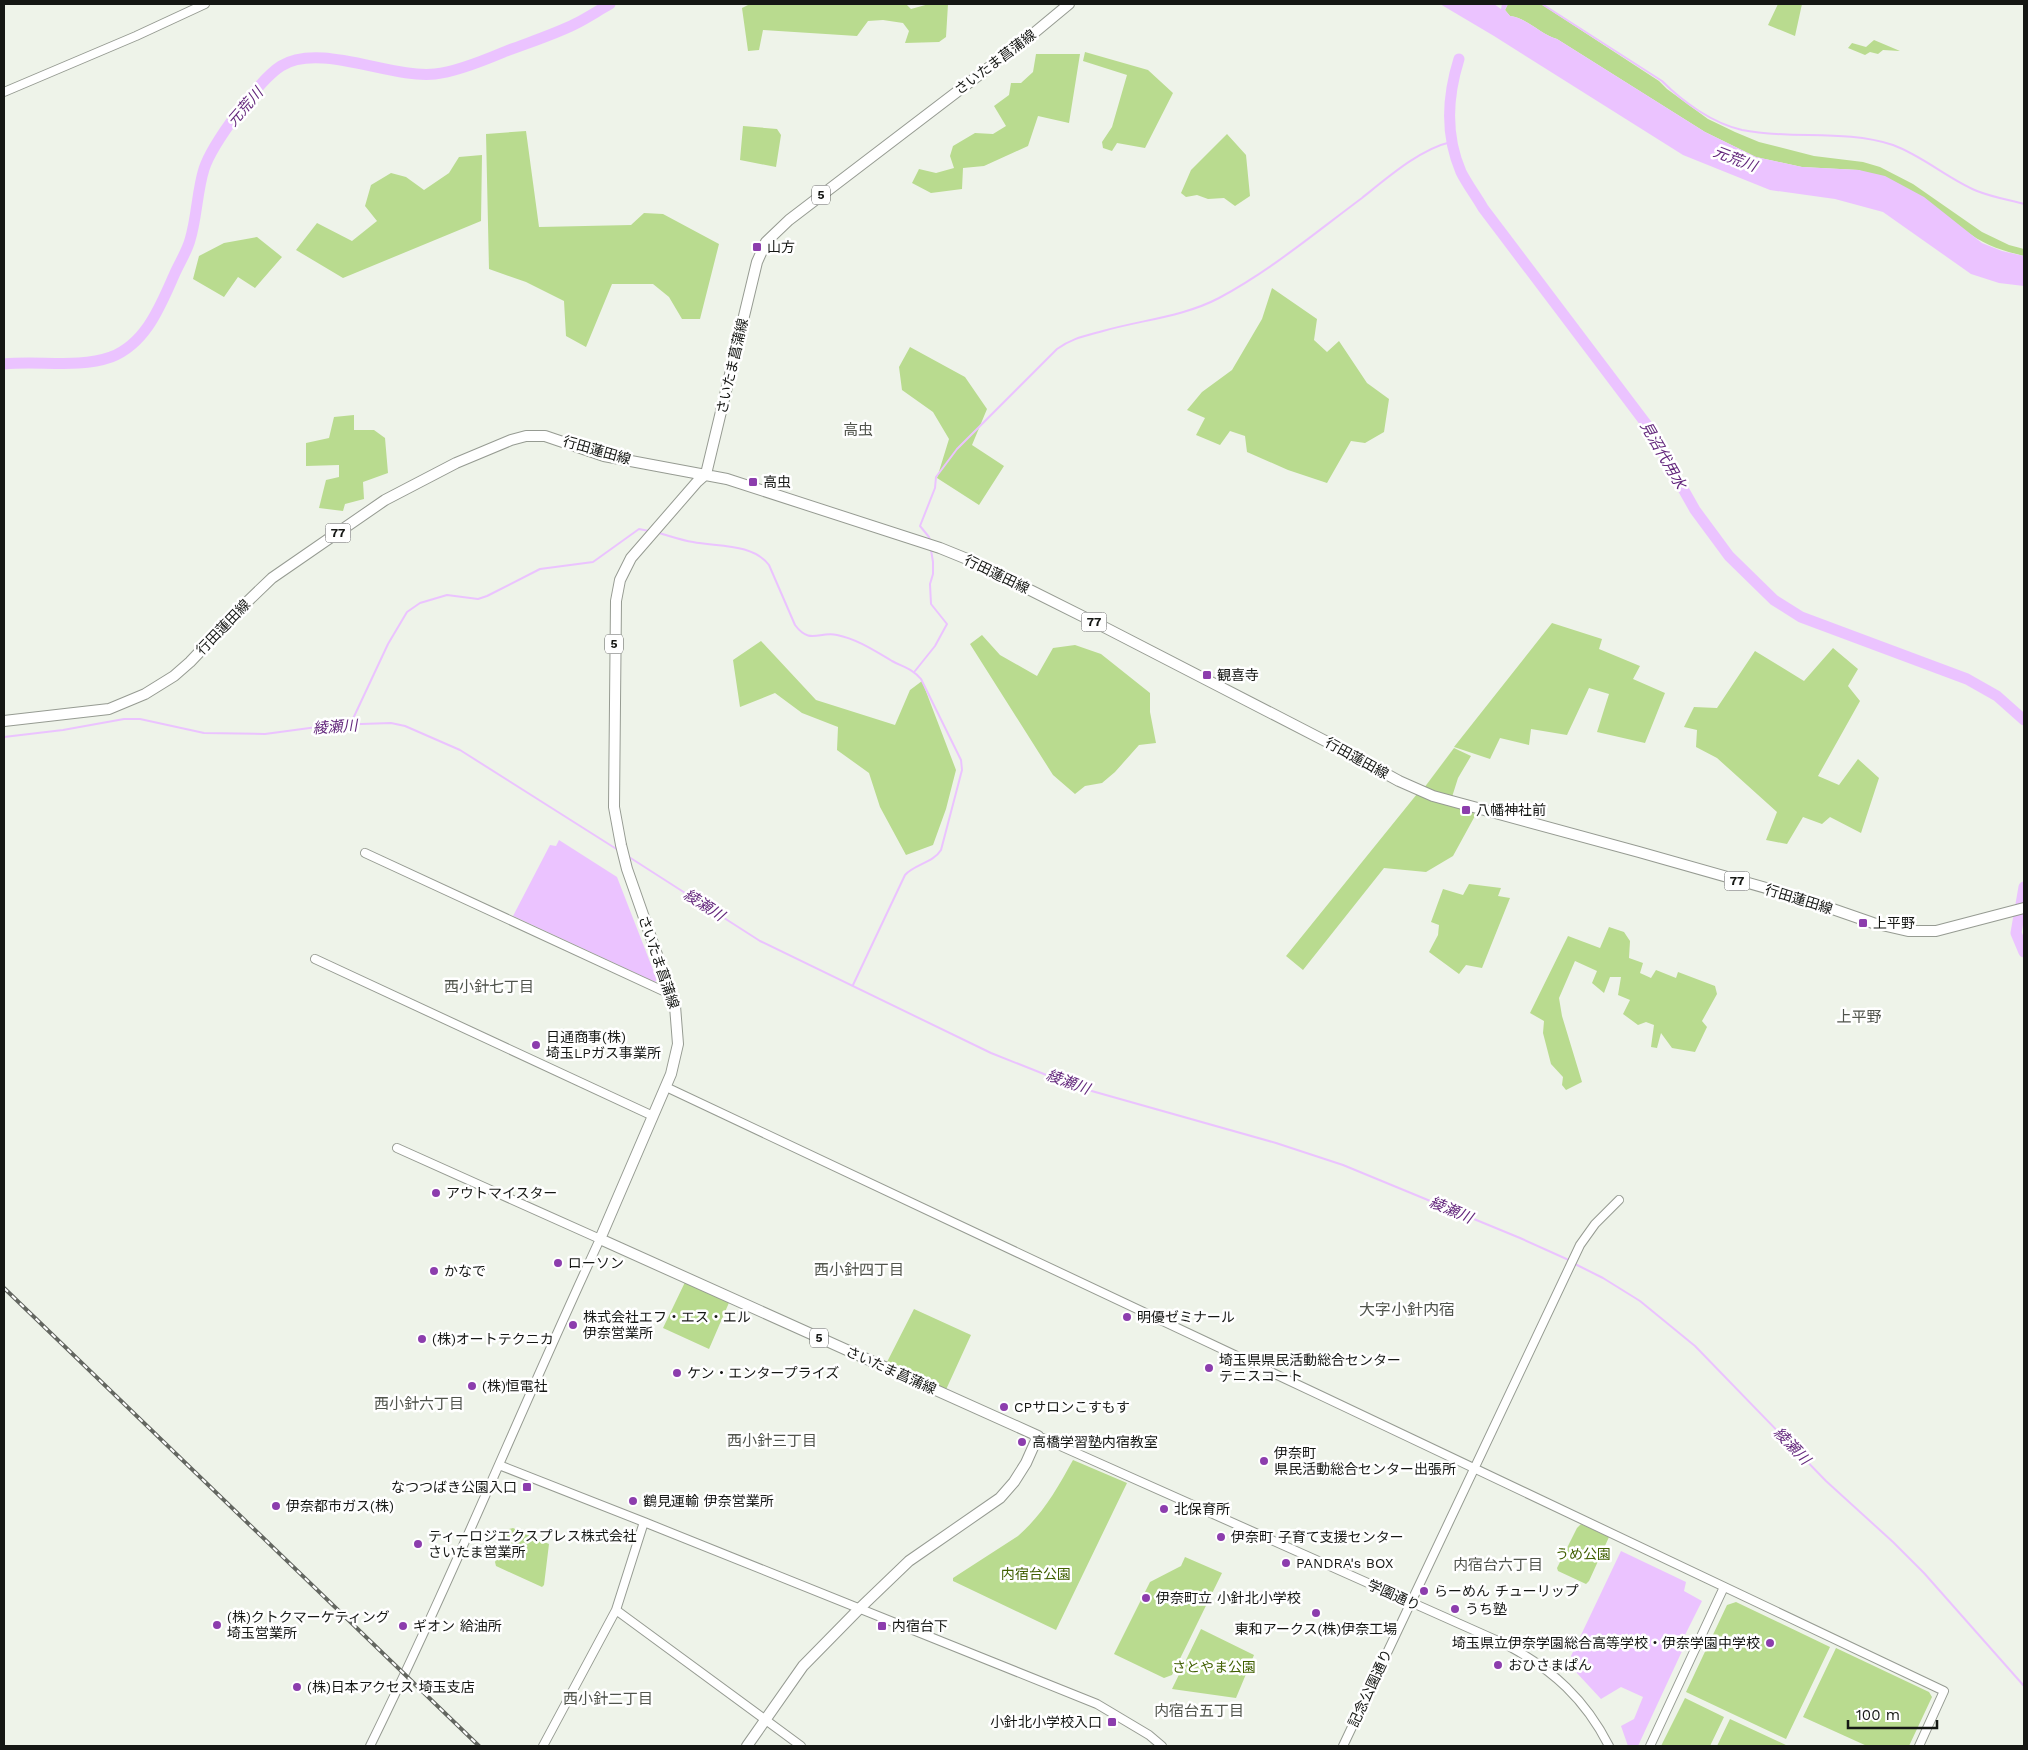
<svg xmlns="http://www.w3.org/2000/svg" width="2028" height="1750" viewBox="0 0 2028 1750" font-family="'Work Sans','Noto Sans JP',sans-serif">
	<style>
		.green { fill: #b9db8f }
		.water { fill: #ebc3ff }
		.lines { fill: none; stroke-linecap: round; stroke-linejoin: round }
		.stream { stroke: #ebc3ff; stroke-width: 2 }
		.canal { stroke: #ebc3ff; stroke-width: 6 }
		.river { stroke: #ebc3ff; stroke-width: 11 }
		.tertiary-casing { stroke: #969b92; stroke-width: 10 }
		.primary-casing { stroke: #969b92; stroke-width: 12 }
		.tertiary { stroke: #fff; stroke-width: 8 }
		.primary { stroke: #fff; stroke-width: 10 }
		.rail-casing { stroke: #636660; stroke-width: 4 }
		.rail { stroke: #fff; stroke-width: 2; stroke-dasharray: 5.5; stroke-linecap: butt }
		.poi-dot { fill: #8c3dad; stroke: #fff; stroke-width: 2 }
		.labels { text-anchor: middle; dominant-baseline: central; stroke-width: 5; stroke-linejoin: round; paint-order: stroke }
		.shield { fill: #fff; stroke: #5b5d5a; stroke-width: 1 }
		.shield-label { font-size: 12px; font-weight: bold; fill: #151714 }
		.street-label { font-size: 14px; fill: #151714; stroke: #fff }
		.poi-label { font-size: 14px; fill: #151714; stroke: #fff; text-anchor: start }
		.park-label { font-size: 14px; fill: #416002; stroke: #fff }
		.water-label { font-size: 15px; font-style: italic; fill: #63277c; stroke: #fff }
		.neighbourhood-label { font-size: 15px; fill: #50544c; stroke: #fff }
		.quarter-label { font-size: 16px; fill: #50544c; stroke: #fff }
	</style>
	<rect width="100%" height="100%" fill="#eef3e9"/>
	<path class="green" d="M750 4H906L911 9 929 4H948L946 37 939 42 905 43 909 31 903 23 883 20 868 21 857 36 763 30 759 50 748 51 742 8Z
		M1508 4H1541L1659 81 1667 89 1708 119 1735 132 1759 142 1814 156 1863 162 1880 167 1913 184 1982 232 2009 245 2024 249V256C2004 251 1987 246 1970 234L1859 170 1802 167 1756 157 1705 132 1557 39C1540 34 1527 18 1510 16L1505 10Z
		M1778 4H1802L1795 36 1768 25Z
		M1874 40 1900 51 1883 50 1878 54 1870 52 1865 55 1848 48 1852 43 1866 47Z
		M1085 52 1148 70 1173 93 1145 148 1117 143 1112 151 1103 148 1102 142 1112 127 1127 75 1083 61Z
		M1036 54H1080L1069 123 1038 116 1028 146 984 166 963 168 962 189 931 193 912 183 919 169 936 173 954 168 950 156 953 146 975 133 993 134 1006 126 994 106 1009 95 1011 83H1021L1033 72Z
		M743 126 777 129 781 135 776 167 740 160Z
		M526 131 539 227 631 225 644 213 663 214 719 244 700 319H682L669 297 653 284H612L586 347 566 336 564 301 526 282 489 269 486 134Z
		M1227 134 1246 155 1250 196 1235 206 1224 198 1208 199 1197 195 1186 197 1181 193 1191 170Z
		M482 155 481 221 343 278 296 250 317 223 352 241 377 221 365 206 371 185 391 173 406 177 424 190 449 173 459 157Z
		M257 237 282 257 255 288 238 277 224 297 193 279 199 256 224 243Z
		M1272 288 1317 319 1314 340 1327 352 1339 341 1367 383 1389 399 1384 432 1365 443 1351 441 1327 483 1288 470 1247 452 1245 436 1230 431 1220 445 1196 435 1205 418 1187 410 1202 392 1232 370 1262 319Z
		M910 347 965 377 987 409 972 445 1004 466 979 505 937 478 949 439 933 412 902 390 899 367Z
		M354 415V430H374L385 438 388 473 363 482 364 499 345 504 343 511 319 508 326 480 339 477V465L306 466V443L329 438 334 417Z
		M1552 623 1602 639 1599 649 1640 666 1633 679 1665 693 1645 743 1597 732 1609 694 1589 688 1567 735 1531 729 1529 745 1500 738 1490 759 1454 747Z
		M982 635 1000 655 1037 676 1053 648 1075 645 1101 654 1150 693V712L1156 743 1139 745 1115 772 1102 783 1085 786 1075 794 1053 775 970 644Z
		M761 641 816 700 895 725 910 690 922 681 956 770 946 809 933 845 906 855 880 807 869 773 837 750 838 727 802 713 775 693 740 707 733 660Z
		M1833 648 1858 669 1848 686 1860 701 1818 776 1839 785 1858 759 1879 778 1861 833 1830 817 1822 824 1803 817 1787 844 1766 840 1777 812 1717 758 1696 747 1697 730 1684 727 1694 707 1717 708 1755 651 1804 681Z
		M1454 748 1471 756 1458 778 1452 797 1424 788Z
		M1417 794 1476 814 1453 856 1426 872 1384 868 1303 970 1286 956Z
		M1469 884 1501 888 1498 896 1510 898 1482 968 1466 965 1459 974 1429 952 1438 935 1439 925 1431 922 1443 889 1463 895Z
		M1609 927 1624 932 1630 941 1629 958 1643 963 1640 973 1651 978 1656 970 1676 978 1678 972 1715 986 1717 994 1702 1021 1707 1027 1695 1052 1672 1048 1661 1033 1657 1048 1651 1047 1654 1025 1646 1022 1638 1025 1623 1014 1630 1000 1618 995 1621 977H1610L1604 993 1592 983 1597 971 1575 961 1559 998 1562 1016 1582 1082 1566 1090 1562 1085 1563 1077 1551 1064 1543 1033 1544 1021 1530 1013 1568 936 1600 948Z
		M687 1278 731 1298 709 1349 663 1328Z
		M914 1309 971 1335 944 1394 885 1366Z
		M1073 1460 1127 1483 1056 1630 953 1581V1578L1018 1536C1043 1514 1057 1489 1073 1460Z
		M1581 1524 1609 1537 1589 1581 1586 1584 1558 1571 1557 1568 1577 1528Z
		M513 1528 549 1544 544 1585 542 1587 496 1566 495 1562 509 1529Z
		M1185 1557 1222 1573 1172 1675 1164 1678 1114 1654 1150 1582 1181 1566Z
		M1736 1602 1830 1647 1786 1739 1686 1692 1727 1605Z
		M1201 1629 1254 1655 1236 1698 1172 1689Z
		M1836 1648 1929 1692 1932 1697 1909 1746H1867L1803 1717Z
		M1685 1698 1724 1717 1710 1746H1661Z
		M1730 1719 1788 1746H1717Z"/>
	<path class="water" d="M1440 4H1494L1501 9 1502 4H1508L1505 10 1510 16C1527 18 1540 34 1557 39L1705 132 1756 157 1802 167 1859 170 1885 176 1924 197 1982 243 2002 251 2024 256V286L1999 283 1971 274 1883 212 1835 199 1770 190 1683 155 1494 36Z
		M559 840 617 877 657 980 655 982 513 916 550 845 556 846Z
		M1621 1551 1686 1582 1684 1591 1702 1601 1682 1641 1683 1649 1638 1746H1628L1621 1726 1634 1719 1643 1697 1621 1687 1601 1699 1575 1671 1571 1656Z"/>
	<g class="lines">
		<path class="stream" d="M1542 4 1662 81C1683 102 1712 123 1742 130 1792 140 1844 129 1893 145 1923 156 1948 179 1977 191 1992 197 2009 200 2024 204
			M659 533C670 536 681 540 693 542 717 547 752 543 769 565L795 625C810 645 819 631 837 635 857 639 875 651 892 661 903 667 913 669 921 679L961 760 962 770 941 850C933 863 915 864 905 875L853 985
			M930 540 929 537 920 526 935 488 936 477 957 449 1057 349C1072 338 1085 336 1103 331 1141 320 1183 317 1219 298 1271 270 1315 233 1362 198 1387 178 1420 149 1451 142
			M915 671 935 646 947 624 931 604 930 584 933 574V562L931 550
			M351 723 388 644 407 612 420 603 447 595 478 599 487 596 540 569 593 562 639 529 649 531
			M4 737 63 730 124 719H140L204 733 265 734 332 725 391 723 405 726 460 750 618 850
			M629 857 760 941 991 1053 1074 1086 1276 1143 1343 1165 1520 1238 1571 1261
			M1575 1264 1603 1278 1640 1301 1695 1346 1826 1481 1893 1542 1924 1573 2024 1686"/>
		<path class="canal" d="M1459 59C1447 97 1445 135 1461 172 1467 184 1476 196 1483 208L1647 425"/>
		<path class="river" d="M1459 59C1447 97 1445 135 1461 172 1467 184 1476 196 1483 208L1647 425 1695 510 1729 556 1774 600 1801 617 1967 679 1997 696 2024 720
			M4 364C39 360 77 369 111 357 147 343 161 304 175 273 180 262 187 251 190 240 197 217 197 191 204 169 212 144 259 80 281 66 320 42 391 79 435 74 456 72 485 60 504 52 527 43 553 35 575 24 587 18 599 10 610 4
			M2024 887 2016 933 2024 952"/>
		<defs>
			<path id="tertiary" d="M4 92 136 36 205 4
				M365 853 672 995
				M315 959 653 1116
				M666 1087C1093 1287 1518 1489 1944 1691L1919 1746
				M1038 1436 1507 1645C1553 1670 1585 1699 1609 1746
				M499 1465 644 1522 616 1610 801 1746
				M644 1522 1097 1704 1149 1735 1162 1746
				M370 1746C452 1579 522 1407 600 1239L397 1148
				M543 1746 616 1610
				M1343 1746 1580 1245 1595 1224 1619 1200
				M1650 1746 1724 1587"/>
			<path id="primary" d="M4 721 109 709 145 694 174 676 190 662 247 602 272 578 385 500 456 463 511 440 526 436H545L604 456 727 479 940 548 972 561 1104 627 1337 747 1399 781 1433 796 1639 852 1798 897 1873 923 1908 931H1936L2024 908
				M747 1746 803 1666 859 1609 909 1561 1000 1498 1014 1482 1026 1463 1038 1436 600 1239 671 1074 678 1044 675 1006 627 869 621 845 614 807 616 601 620 580 631 558 697 482 706 474 757 262 766 242 789 220 1034 33 1069 4"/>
		</defs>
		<use href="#tertiary" class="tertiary-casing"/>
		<use href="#primary" class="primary-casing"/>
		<use href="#tertiary" class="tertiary"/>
		<use href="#primary" class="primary"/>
		<defs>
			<path id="rail" d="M4 1288 479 1746"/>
		</defs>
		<use href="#rail" class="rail-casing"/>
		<use href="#rail" class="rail"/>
	</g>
	<g class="poi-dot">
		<rect x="752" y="242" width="10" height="10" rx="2.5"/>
		<rect x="748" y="477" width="10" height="10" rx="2.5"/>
		<rect x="1202" y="670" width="10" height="10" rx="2.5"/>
		<rect x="1461" y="805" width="10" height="10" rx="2.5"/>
		<rect x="1858" y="918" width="10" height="10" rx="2.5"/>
		<circle cx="536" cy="1045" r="5"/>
		<circle cx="436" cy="1193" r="5"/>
		<circle cx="558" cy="1263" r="5"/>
		<circle cx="434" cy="1271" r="5"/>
		<circle cx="1127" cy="1317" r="5"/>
		<circle cx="573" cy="1325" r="5"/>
		<circle cx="422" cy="1339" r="5"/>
		<circle cx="1209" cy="1368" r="5"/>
		<circle cx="677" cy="1373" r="5"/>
		<circle cx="472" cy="1386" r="5"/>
		<circle cx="1004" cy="1407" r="5"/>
		<circle cx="1022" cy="1442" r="5"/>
		<circle cx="1264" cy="1461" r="5"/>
		<rect x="522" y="1482" width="10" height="10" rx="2.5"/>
		<circle cx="633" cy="1501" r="5"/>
		<circle cx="276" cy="1506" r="5"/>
		<circle cx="1164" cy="1509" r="5"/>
		<circle cx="1221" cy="1537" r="5"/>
		<circle cx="418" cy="1544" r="5"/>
		<circle cx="1286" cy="1563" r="5"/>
		<circle cx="1424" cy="1591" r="5"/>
		<circle cx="1146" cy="1598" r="5"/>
		<circle cx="1455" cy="1609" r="5"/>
		<circle cx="1316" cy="1613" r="5"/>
		<circle cx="217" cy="1625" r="5"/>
		<circle cx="403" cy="1626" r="5"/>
		<rect x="877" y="1621" width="10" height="10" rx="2.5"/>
		<circle cx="1770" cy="1643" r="5"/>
		<circle cx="1498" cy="1665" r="5"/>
		<circle cx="297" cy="1687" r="5"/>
		<rect x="1107" y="1717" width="10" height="10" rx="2.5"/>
	</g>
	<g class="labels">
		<g class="shield">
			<rect x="812" y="185.5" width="18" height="19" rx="4"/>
			<rect x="325.5" y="523.5" width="25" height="19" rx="4"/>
			<rect x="1081.5" y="612.5" width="25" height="19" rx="4"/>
			<rect x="605" y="634.5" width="18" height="19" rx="4"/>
			<rect x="1724.5" y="871.5" width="25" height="19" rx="4"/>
			<rect x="810" y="1328.5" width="18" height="19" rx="4"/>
		</g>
		<g class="shield-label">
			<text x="821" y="195">5</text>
			<text x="338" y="533">77</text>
			<text x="1094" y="622">77</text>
			<text x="614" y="644">5</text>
			<text x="1737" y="881">77</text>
			<text x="819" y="1338">5</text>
		</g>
		<g class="street-label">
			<text transform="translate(995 62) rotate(-37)">さいたま菖蒲線</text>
			<text transform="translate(732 366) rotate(-77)">さいたま菖蒲線</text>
			<text transform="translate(597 450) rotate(16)">行田蓮田線</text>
			<text transform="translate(997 574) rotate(26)">行田蓮田線</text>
			<text transform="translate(223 627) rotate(-46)">行田蓮田線</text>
			<text transform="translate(1357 758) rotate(29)">行田蓮田線</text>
			<text transform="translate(1799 899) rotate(17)">行田蓮田線</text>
			<text transform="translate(659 962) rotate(71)">さいたま菖蒲線</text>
			<text transform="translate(891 1370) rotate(24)">さいたま菖蒲線</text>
			<text transform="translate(1394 1595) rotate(24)">学園通り</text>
			<text transform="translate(1370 1688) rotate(-65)">記念公園通り</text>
		</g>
		<g class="poi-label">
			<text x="767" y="247">山方</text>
			<text x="763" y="482">高虫</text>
			<text x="1217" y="675">観喜寺</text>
			<text x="1476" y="810">八幡神社前</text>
			<text x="1873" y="923">上平野</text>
			<text x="546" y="1037">日通商事(株)<tspan x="546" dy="16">埼玉LPガス事業所</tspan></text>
			<text x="446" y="1193">アウトマイスター</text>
			<text x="568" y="1263">ローソン</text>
			<text x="444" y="1271">かなで</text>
			<text x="583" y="1317">株式会社エフ・エス・エル<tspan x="583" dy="16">伊奈営業所</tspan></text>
			<text x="1137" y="1317">明優ゼミナール</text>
			<text x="432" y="1339">(株)オートテクニカ</text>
			<text x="1219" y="1360">埼玉県県民活動総合センター<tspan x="1219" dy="16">テニスコート</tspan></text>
			<text x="687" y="1373">ケン・エンタープライズ</text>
			<text x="482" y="1386">(株)恒電社</text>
			<text x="1014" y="1407">CPサロンこすもす</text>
			<text x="1032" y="1442">高橋学習塾内宿教室</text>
			<text x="1274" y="1453">伊奈町<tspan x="1274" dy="16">県民活動総合センター出張所</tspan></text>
			<text x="517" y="1487" text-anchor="end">なつつばき公園入口</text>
			<text x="643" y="1501">鶴見運輸 伊奈営業所</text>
			<text x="286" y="1506">伊奈都市ガス(株)</text>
			<text x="1174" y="1509">北保育所</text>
			<text x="428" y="1536">ティーロジエクスプレス株式会社<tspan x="428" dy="16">さいたま営業所</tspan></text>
			<text x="1231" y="1537">伊奈町 子育て支援センター</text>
			<text x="1296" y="1563">PANDRA's BOX</text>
			<text x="1434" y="1591">らーめん チューリップ</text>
			<text x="1156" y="1598">伊奈町立 小針北小学校</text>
			<text x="1465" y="1609">うち塾</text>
			<text x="227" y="1617">(株)クトクマーケティング<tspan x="227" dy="16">埼玉営業所</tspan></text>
			<text x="413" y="1626">ギオン 給油所</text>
			<text x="892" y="1626">内宿台下</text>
			<text x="1316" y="1629" text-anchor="middle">東和アークス(株)伊奈工場</text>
			<text x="1760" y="1643" text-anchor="end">埼玉県立伊奈学園総合高等学校・伊奈学園中学校</text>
			<text x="1508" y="1665">おひさまぱん</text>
			<text x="307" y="1687">(株)日本アクセス 埼玉支店</text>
			<text x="1102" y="1722" text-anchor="end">小針北小学校入口</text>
		</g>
		<g class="park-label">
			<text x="1583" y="1554">うめ公園</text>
			<text x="1036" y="1574">内宿台公園</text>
			<text x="1214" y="1667">さとやま公園</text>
		</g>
		<g class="water-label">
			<text transform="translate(245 107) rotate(-49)">元荒川</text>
			<text transform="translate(1735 159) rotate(21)">元荒川</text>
			<text transform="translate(1663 455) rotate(60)">見沼代用水</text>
			<text transform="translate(335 727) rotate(-4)">綾瀬川</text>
			<text transform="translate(704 905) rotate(33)">綾瀬川</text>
			<text transform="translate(1068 1082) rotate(20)">綾瀬川</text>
			<text transform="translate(1451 1210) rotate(23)">綾瀬川</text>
			<text transform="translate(1792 1446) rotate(46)">綾瀬川</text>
		</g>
		<g class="neighbourhood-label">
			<text x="858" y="430">高虫</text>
			<text x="489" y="987">西小針七丁目</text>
			<text x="1859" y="1017">上平野</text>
			<text x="859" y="1270">西小針四丁目</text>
			<text x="419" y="1404">西小針六丁目</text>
			<text x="772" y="1441">西小針三丁目</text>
			<text x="1498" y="1565">内宿台六丁目</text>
			<text x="608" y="1699">西小針二丁目</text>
			<text x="1199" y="1711">内宿台五丁目</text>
		</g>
		<g class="quarter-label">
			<text x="1407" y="1309">大字小針内宿</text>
		</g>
	</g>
	<rect width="2028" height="1750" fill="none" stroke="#151714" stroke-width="10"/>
	<path d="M1848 1720v8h89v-8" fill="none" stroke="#151714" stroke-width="2.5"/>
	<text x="1856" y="1720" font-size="15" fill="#151714" stroke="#ffffff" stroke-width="4" paint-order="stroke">100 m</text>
</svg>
